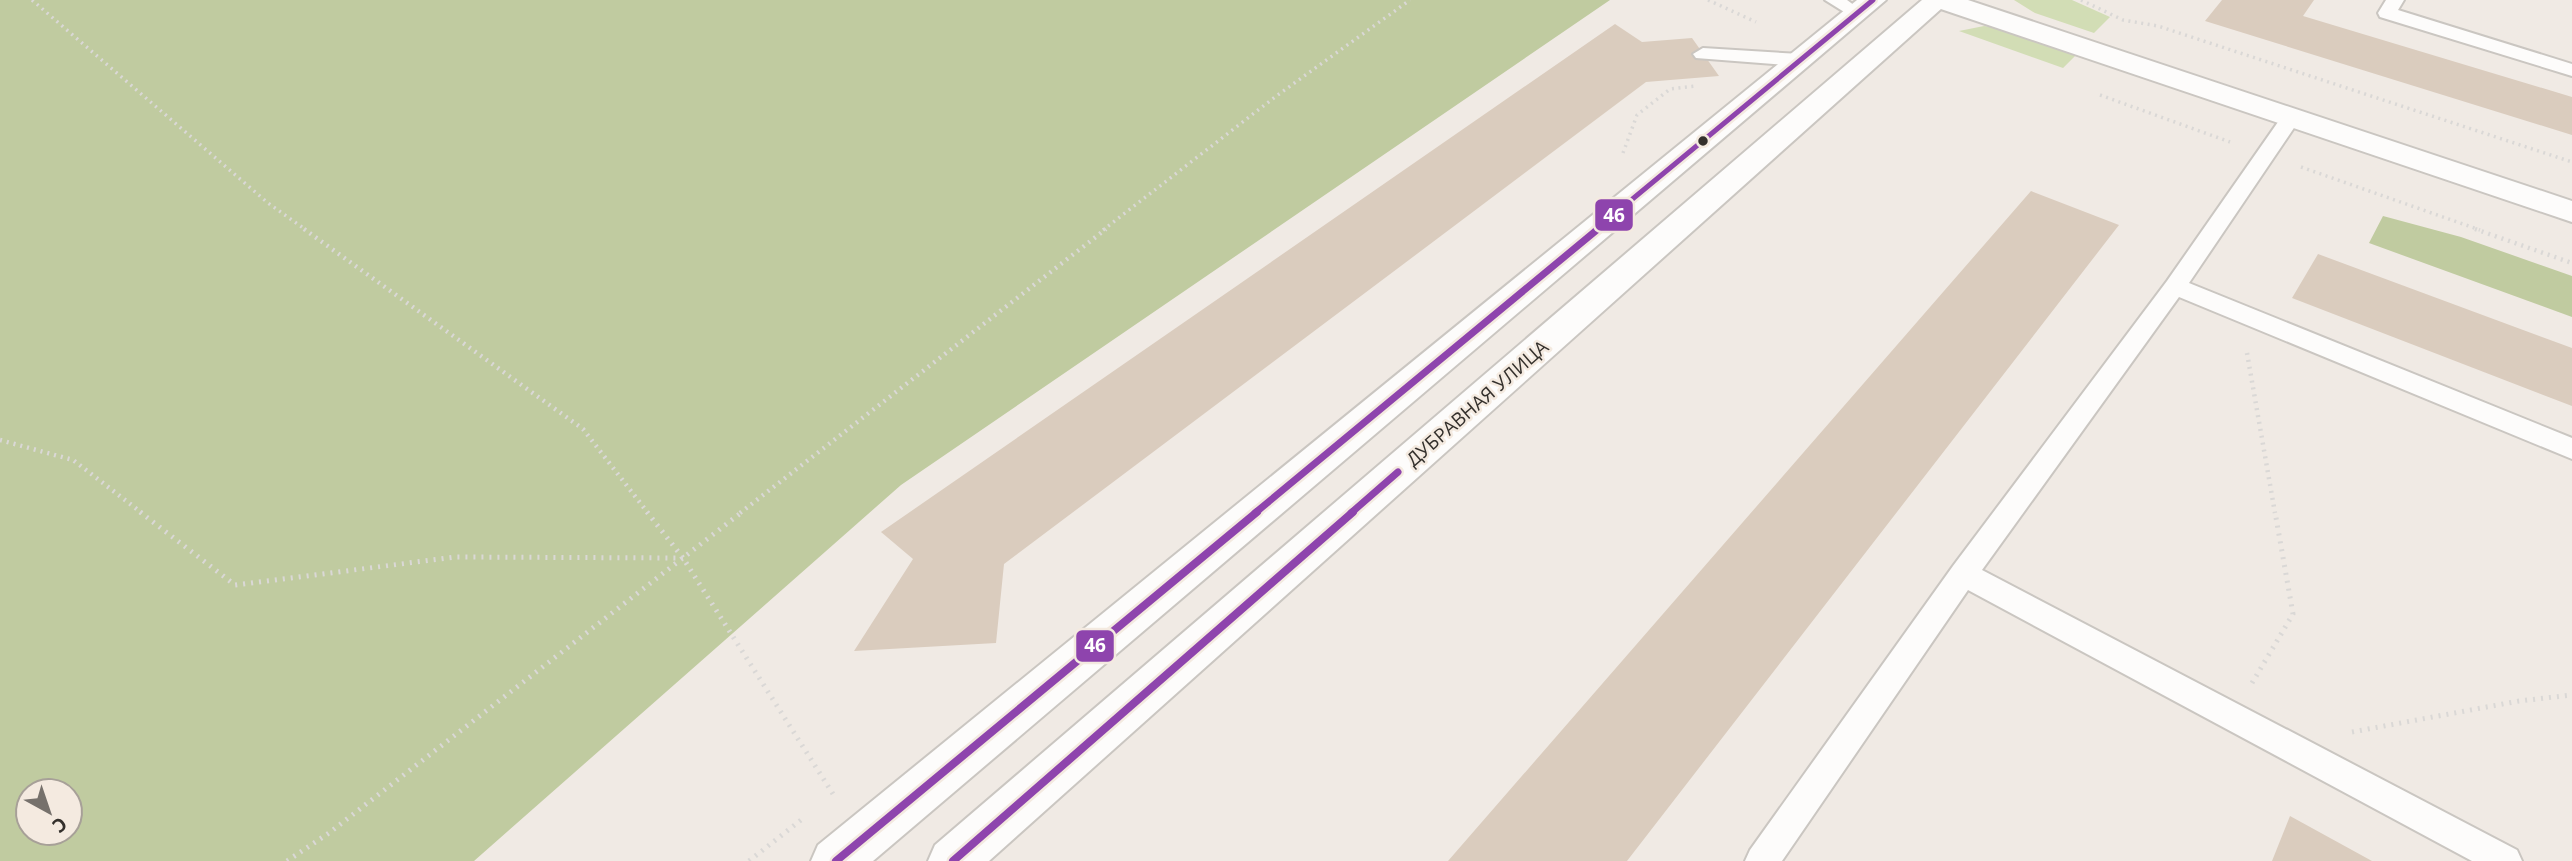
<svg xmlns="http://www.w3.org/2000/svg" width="2572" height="861" viewBox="0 0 2572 861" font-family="'Open Sans',sans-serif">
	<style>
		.green { fill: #d2ddb5 }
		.forest { fill: #c0cba0; fill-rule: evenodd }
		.building { fill: #daccbe }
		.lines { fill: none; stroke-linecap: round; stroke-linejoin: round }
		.service-casing { stroke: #cac6c1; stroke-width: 4 }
		.minor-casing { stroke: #cac6c1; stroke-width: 4 }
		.tertiary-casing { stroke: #cac6c1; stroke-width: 4 }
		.path-far2 { stroke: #dad8d6; stroke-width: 3.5; stroke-dasharray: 2 4.5; stroke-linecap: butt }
		.path-far1 { stroke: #dad8d6; stroke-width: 4.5; stroke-dasharray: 2 5; stroke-linecap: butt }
		.path { stroke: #dad8d6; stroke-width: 5; stroke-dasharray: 2 6; stroke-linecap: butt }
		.service { fill: #fdfcfb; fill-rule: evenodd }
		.minor { fill: #fdfcfb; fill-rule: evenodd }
		.tertiary { fill: #fdfcfb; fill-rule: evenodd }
		.bus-1-far2-casing { stroke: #f4eae0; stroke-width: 10 }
		.bus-1-far1-casing { stroke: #f4eae0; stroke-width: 12 }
		.bus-1-casing { stroke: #f4eae0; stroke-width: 13 }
		.bus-1-far2 { stroke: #8e44ad; stroke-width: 5 }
		.bus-1-far1 { stroke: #8e44ad; stroke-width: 7 }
		.bus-1 { stroke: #8e44ad; stroke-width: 8 }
		.bus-dot { fill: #34302c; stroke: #f4eae0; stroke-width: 2.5 }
		.labels { text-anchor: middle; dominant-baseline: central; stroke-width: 5; stroke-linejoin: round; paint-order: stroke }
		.street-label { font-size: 19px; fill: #34302c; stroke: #f4eae0 }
		.line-badge { stroke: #f4eae0; stroke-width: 2.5 }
		.badge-label { font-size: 19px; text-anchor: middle; font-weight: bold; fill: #fff }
	</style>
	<rect width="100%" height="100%" fill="#f0eae4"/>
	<path class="green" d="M2014 0H2072L2110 17 2094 33 2035 13Z
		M1984 26 2005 29 2077 54 2063 68 1959 31Z"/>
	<path class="forest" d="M0 0H1610L901 485 474 861H0ZM70 791V833H28V791Z
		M2383 216 2461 237 2572 276V317L2369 243Z"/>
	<path class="building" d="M2222 0H2314L2303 16 2572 97V135L2205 21Z
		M1615 24 1642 42 1692 38 1719 76 1646 82 1004 564 996 643 854 651 913 559 881 532Z
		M2031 191 2119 225 1627 861H1448Z
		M2318 254 2572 348V406L2292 298Z
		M2290 816 2372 861H2272Z"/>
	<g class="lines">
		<defs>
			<path id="service" d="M1825 0H1847L1866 14 1857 20Z
				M2386 0H2404L2398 10 2572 64V76L2380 17 2378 13Z
				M1703 48 1800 54 1810 60 1800 66 1696 58 1693 54Z
				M2292 110 2299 112 2302 116 2189 283 2572 438V459L2179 297 1982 570 2517 850 2522 861H2472L1968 590 1782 861H1745L1750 850 1953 566 2167 281 2285 112Z"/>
			<path id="minor" d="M1928 0H1968L2572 201V222L1932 6Z"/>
			<path id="tertiary" d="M1857 0H1886L873 861H811L818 845Z
				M1922 0H1951L989 861H928L935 845Z"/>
		</defs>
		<use href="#service" class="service-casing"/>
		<use href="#minor" class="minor-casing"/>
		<use href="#tertiary" class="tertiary-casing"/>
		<path class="path-far2" d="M32 0 268 203 306 230
			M1708 0 1756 22
			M2081 0 2123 20 2158 26 2572 162
			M2100 95 2230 142
			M1623 153 1637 115 1670 89 1695 86
			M2301 167 2480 230
			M1103 230 1275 97 1410 0"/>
		<path class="path-far1" d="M304 229 583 429 648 513
			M2475 229 2572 263
			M2247 353 2275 513
			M0 440 73 460 142 513
			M740 513 1106 229"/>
		<path class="path" d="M140 512 235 585 456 557 683 558
			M647 512 683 558 833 794
			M2252 683 2293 614 2275 512
			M2352 732 2519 701 2572 695
			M287 861 329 833 742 512
			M749 861 801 820"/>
		<use href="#service" class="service"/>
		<use href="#minor" class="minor"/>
		<use href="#tertiary" class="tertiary"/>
		<defs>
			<path id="bus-1-far2" d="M1595 230 1873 0"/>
			<path id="bus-1-far1" d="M1255 513 1598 229
				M1351 513 1398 472"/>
			<path id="bus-1" d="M836 861 1257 512
				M953 861 1353 512"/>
		</defs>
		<use href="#bus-1-far2" class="bus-1-far2-casing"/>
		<use href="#bus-1-far1" class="bus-1-far1-casing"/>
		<use href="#bus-1" class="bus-1-casing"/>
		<use href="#bus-1-far2" class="bus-1-far2"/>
		<use href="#bus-1-far1" class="bus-1-far1"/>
		<use href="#bus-1" class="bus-1"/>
	</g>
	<circle class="bus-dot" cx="1703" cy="141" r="6"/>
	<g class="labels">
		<g class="street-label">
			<text transform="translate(1477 403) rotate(-41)">ДУБРАВНАЯ УЛИЦА</text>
		</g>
	</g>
	<g class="line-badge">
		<rect x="1594" y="198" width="40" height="34" rx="7" fill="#8e44ad"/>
		<rect x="1075" y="629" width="40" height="34" rx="7" fill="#8e44ad"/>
	</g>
	<g class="badge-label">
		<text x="1614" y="222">46</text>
		<text x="1095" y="652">46</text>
	</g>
	<g transform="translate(49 812) rotate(140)"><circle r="33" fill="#f4eae0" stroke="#a7a098" stroke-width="2"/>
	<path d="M0-5L12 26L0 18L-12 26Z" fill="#76716c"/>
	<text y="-10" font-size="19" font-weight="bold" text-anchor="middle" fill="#34302c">С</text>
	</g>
</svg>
